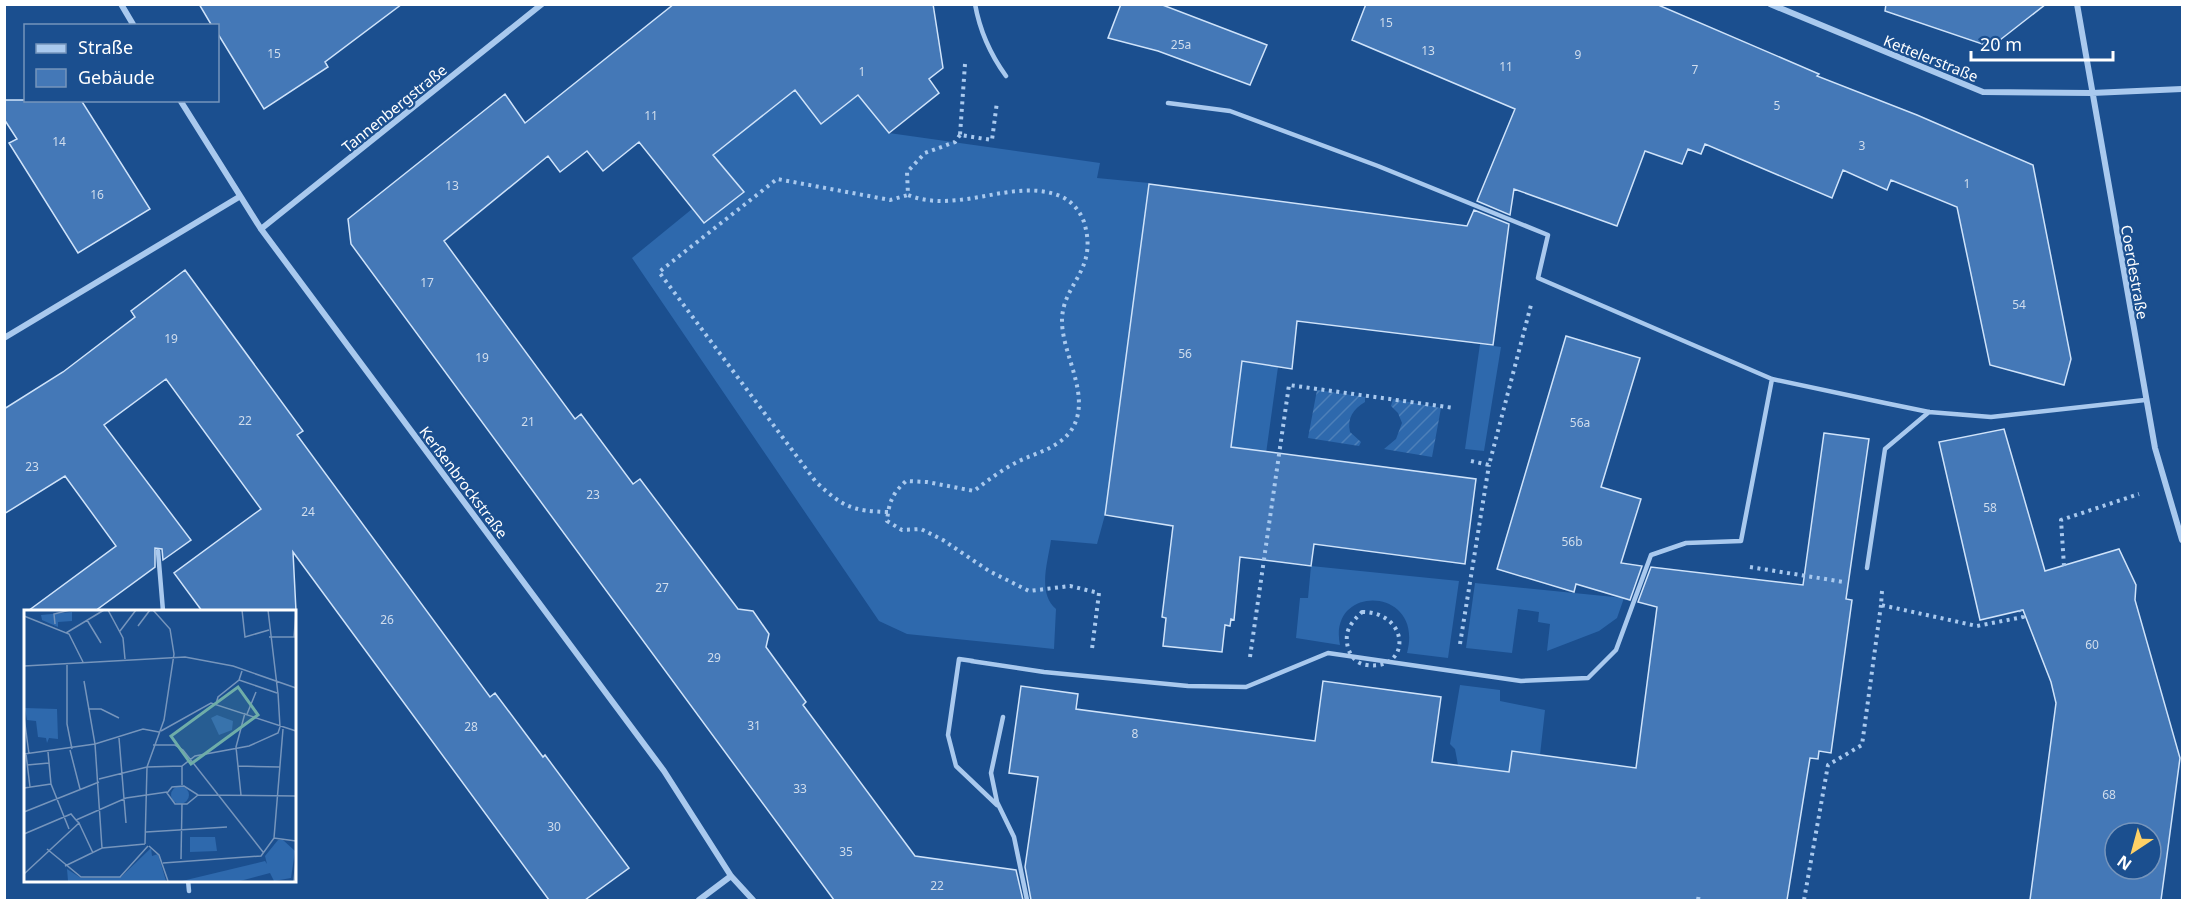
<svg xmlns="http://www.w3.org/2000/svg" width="2187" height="905" viewBox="0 0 2187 905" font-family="'Noto Sans',sans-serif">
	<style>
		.grass { fill: #2e69ad }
		.garden { fill: url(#garden-furrows) }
		.building { fill: #4478b7; stroke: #cfe3fa; stroke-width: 1.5; fill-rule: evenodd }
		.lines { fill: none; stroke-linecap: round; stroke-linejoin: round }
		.path { stroke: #a9c9ee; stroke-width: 4; stroke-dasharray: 3 4.5; stroke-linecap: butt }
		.service { stroke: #a9c9ee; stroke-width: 4.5 }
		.minor { stroke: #a9c9ee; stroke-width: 6 }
		.labels { text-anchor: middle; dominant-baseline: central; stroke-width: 4.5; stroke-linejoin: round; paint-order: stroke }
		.number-label { font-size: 12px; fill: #d0dded }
		.street-label { font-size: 15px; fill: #fff; stroke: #1b4f8f }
		.inset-road { fill: none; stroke: #7695bc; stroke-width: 1.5 }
		.view { fill: #6fada8; fill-opacity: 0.15; stroke: #6fada8; stroke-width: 3 }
		.inset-edge { fill: none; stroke: #fff; stroke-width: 3 }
	</style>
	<defs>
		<pattern id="garden-furrows" width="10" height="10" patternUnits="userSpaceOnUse" patternTransform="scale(1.5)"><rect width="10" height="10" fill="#2e69ad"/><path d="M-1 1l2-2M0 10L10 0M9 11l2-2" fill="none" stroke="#4d80b9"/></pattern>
	</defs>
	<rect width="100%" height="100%" fill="#1b4f8f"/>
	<path class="grass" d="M795 90 821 124 858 95 889 133 1100 163 1097 178 1149 183 1105 515 1097 544 1051 540C1048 562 1037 593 1056 609L1054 649 907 634 879 621 632 258 692 209 704 223 743 193 713 155Z
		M1480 344 1501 347 1484 451 1465 449Z
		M1242 361 1278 367 1254 540 1219 533Z
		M1311 566 1459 581 1448 658 1407 653C1425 586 1327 583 1340 645L1296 638 1300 598H1308Z
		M1475 583 1624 598 1617 618 1599 631 1547 651 1550 624 1538 622 1539 612 1518 609 1512 653 1466 648Z
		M1460 685 1500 690V701L1545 710 1540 755 1509 772 1458 765 1455 749 1450 744Z"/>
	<path class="garden" d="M1317 390 1365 397V402C1353 409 1347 418 1350 432L1361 442 1359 446 1308 438Z
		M1393 399 1441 408 1432 457 1384 449 1396 439 1402 423 1398 413 1391 406Z"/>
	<path class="building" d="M199 4H402L325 62 328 67 264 109 218 34V26H212Z
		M674 4H933L943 68 929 79 939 93 889 133 858 95 821 124 795 90 713 155 744 192 704 223 639 142 603 171 587 151 560 172 548 156 444 241 575 419 581 414 633 484 640 479 738 609 753 611 769 634 766 647 806 702 803 705 915 856 1016 870 1023 900H834L351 244 348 219 505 94 525 123Z
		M1121 4H1160L1267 45 1250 85 1158 51 1108 38Z
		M1366 4H1656L1819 74 1817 76 1917 115 2033 165 2071 359 2064 385 1990 365 1957 207 1891 180 1887 190 1843 170 1832 198 1705 144 1701 154 1688 149 1682 164 1645 151 1617 226 1514 189 1510 215 1477 201 1515 109 1352 40Z
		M1886 4H2046L1991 47 1885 11Z
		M4 100H81L150 209 78 253 9 143 17 139 4 119Z
		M1149 184 1467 226 1474 210 1509 224 1493 345 1297 321 1292 369 1242 361 1231 447 1476 479 1465 564 1314 544 1311 566 1240 557 1234 620 1231 619 1230 626 1225 625 1222 652 1163 646 1166 618 1162 617 1173 526 1105 515Z
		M185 270 303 431 297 435 490 697 495 693 543 757 545 755 629 868 585 900H549L293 552 296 611H202L174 573 261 509 166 379 104 425 191 540 163 560 162 549 155 548V567L95 611H28L116 546 65 476 4 514V409L63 372 135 317 131 311Z
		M1566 336 1640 358 1601 487 1641 499 1621 563 1642 566 1630 600 1576 584 1574 592 1497 569Z
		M2004 429 2045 571 2119 549 2136 585 2135 600 2180 758 2161 900H2030L2056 703 2051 682 2023 610 1980 620 1939 442ZM2115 833H2151V869H2115Z
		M1824 433 1869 439 1846 599 1852 600 1831 753 1819 751 1818 759 1810 758 1787 900H1031L1025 867 1038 777 1009 773 1021 686 1078 694 1076 709 1315 741 1323 681 1441 697 1432 762 1509 772 1512 751 1636 768 1657 607 1638 602 1651 567 1803 585Z"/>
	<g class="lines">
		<path class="path" d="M965 64 960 135 992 140 997 102
			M960 135 955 142 925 153 907 172 908 195C959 215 1013 177 1060 196 1072 201 1080 211 1084 222 1099 271 1062 283 1062 321 1062 356 1094 399 1070 432 1056 449 1038 452 1019 461 1003 469 988 480 974 491L927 482 906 481C892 494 889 502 887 521L902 530 921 529 943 540 989 571 1029 591 1070 586 1099 593 1092 649
			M1471 461 1489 465 1531 305
			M888 512C852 511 843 507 816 482L659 272 777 179 890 200 908 195
			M2064 566 2061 520 2139 494
			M1750 567 1844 582
			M1882 591 1881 605 1977 626 2023 617 2020 610
			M1362 612C1410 612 1412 671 1367 665 1357 664 1351 657 1348 648 1344 631 1350 624 1362 612Z
			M1460 644 1489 465
			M1250 657 1289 385 1454 408
			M1698 900 1699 894
			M1804 900 1828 765 1862 745 1881 605"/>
		<path class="service" d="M975 4C980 32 990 54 1006 76
			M1168 103 1230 111 1378 166 1548 235 1538 278 1772 379 1885 403 1929 412 1991 417 2145 400
			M158 551 163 611
			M1867 568 1885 449 1929 412
			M971 661 1044 672 1188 686 1246 687 1328 653 1521 681 1588 678 1616 650 1651 555 1686 543 1741 541 1772 379
			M973 661 959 659 948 735 956 766 997 805
			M1003 717 991 773 997 802 1014 837 1027 900
			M188 880 189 891"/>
		<path class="minor" d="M121 4 134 26
			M1770 4 1983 92 2092 93 2182 89
			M2077 4 2155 448 2182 540
			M180 100 261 229 664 771 731 876 753 900
			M261 229 542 4
			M4 338 239 197
			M699 900 731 876"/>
	</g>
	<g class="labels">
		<g class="number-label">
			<text x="1386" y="22">15</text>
			<text x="1181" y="44">25a</text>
			<text x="1428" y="50">13</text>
			<text x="274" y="53">15</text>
			<text x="1578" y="54">9</text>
			<text x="1506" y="66">11</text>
			<text x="1695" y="69">7</text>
			<text x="862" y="71">1</text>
			<text x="1777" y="105">5</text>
			<text x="651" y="115">11</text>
			<text x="59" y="141">14</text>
			<text x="1862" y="145">3</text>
			<text x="1967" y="183">1</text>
			<text x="452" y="185">13</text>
			<text x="97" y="194">16</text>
			<text x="427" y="282">17</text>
			<text x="2019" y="304">54</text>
			<text x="171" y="338">19</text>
			<text x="1185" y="353">56</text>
			<text x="482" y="357">19</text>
			<text x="245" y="420">22</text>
			<text x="528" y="421">21</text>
			<text x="1580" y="422">56a</text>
			<text x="32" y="466">23</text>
			<text x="593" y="494">23</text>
			<text x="1990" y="507">58</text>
			<text x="308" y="511">24</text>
			<text x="1572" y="541">56b</text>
			<text x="662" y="587">27</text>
			<text x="387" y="619">26</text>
			<text x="2092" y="644">60</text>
			<text x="714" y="657">29</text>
			<text x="754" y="725">31</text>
			<text x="471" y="726">28</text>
			<text x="1135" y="733">8</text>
			<text x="800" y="788">33</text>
			<text x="2109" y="794">68</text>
			<text x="554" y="826">30</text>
			<text x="846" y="851">35</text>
			<text x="937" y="885">22</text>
		</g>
		<g class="street-label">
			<text transform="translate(1931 58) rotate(22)">Kettelerstraße</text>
			<text transform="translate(394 108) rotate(-39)">Tannenbergstraße</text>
			<text transform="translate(2135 272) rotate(80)">Coerdestraße</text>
			<text transform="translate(464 482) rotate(53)">Kerßenbrockstraße</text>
		</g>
	</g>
	<g transform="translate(24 610)">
		<rect width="272" height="272" fill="#1b4f8f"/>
		<path d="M193 105 209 111 208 120 195 125 187 108Z" fill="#2e69ad"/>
		<path d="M48 2V11L34 12V17L18 10 17 5Z" fill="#2e69ad"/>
		<path d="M1 98 33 99 34 129 25 128 23 133 22 128 14 127 12 111 3 110ZM147 185a9 9 0 1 1 18 0a9 9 0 1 1-18 0ZM254 230H259L271 241 267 268 250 271 246 263 216 271H158L241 251 243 254 241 246ZM127 238 128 246 134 244 142 271H44L43 259 57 268 97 267Z" fill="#2e69ad"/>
		<path d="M166 227H191L193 241 166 242Z" fill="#2e69ad"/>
		<path class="inset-road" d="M84 0 99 28 101 49M218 0 221 27 245 20M244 0 254 84M0 6 45 24 59 52M63 10 77 33M31 14 30 4 46 0M114 16 126 0M96 21 112 0M42 23 80 0M245 27H272M270 27 272 3M43 55V114L48 139M0 56 161 47 209 56 272 78M215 70 253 83M60 71 71 134 78 238M254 83 256 117M192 94 194 87 215 70 218 61M65 99H77L95 108M223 104 232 82M0 107 5 144M137 121 187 93 272 121M95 128 102 213M129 135H151L159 140 239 242M46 140 56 179M24 142 27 174 45 219M0 144 71 134 119 119 135 122M2 144 6 177M3 155 25 153M214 156 256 157M75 169 123 157 158 156 171 146 225 136 254 123 256 117M158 175V156M0 178 27 174M174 185 163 194H151L143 183 148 177 160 176 174 185 272 186M217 185 212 137 221 103M0 202 75 172M55 213 69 243M122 222 203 217M0 224 47 204 52 210M250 228 259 119M121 234 123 157 140 110 150 44 146 19 129 0M125 236 135 245 144 271M23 239 57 267H96L124 236M157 249 158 194M139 253 237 246 250 228 272 231M41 256 78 238 121 234M0 264 55 213 52 210 102 188 143 182M270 271 272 249"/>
		<path class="view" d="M214 77 234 105 167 154 147 126Z"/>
		<rect width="272" height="272" class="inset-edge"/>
	</g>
	<rect width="2187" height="905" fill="none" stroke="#ffffff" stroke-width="12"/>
	<rect x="24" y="24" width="195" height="78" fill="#1b4f8f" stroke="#7695bc" stroke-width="1.5"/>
	<rect x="36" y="44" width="30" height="9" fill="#a9c9ee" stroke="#7695bc" stroke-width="1.5"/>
	<text x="78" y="54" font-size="18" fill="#ffffff">Straße</text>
	<rect x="36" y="69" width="30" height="18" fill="#4478b7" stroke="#7695bc" stroke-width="1.5"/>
	<text x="78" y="84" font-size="18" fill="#ffffff">Gebäude</text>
	<g transform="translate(2133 851) rotate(216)"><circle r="28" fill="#1b4f8f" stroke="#7695bc" stroke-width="1.5"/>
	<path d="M0-4.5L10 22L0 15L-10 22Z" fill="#ffd166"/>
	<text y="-9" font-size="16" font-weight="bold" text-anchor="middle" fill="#ffffff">N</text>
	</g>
	<path d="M1971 51v9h142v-9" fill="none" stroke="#ffffff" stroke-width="3"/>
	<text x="1980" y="51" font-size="18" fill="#ffffff" stroke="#1b4f8f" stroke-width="4.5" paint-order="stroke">20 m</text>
</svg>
